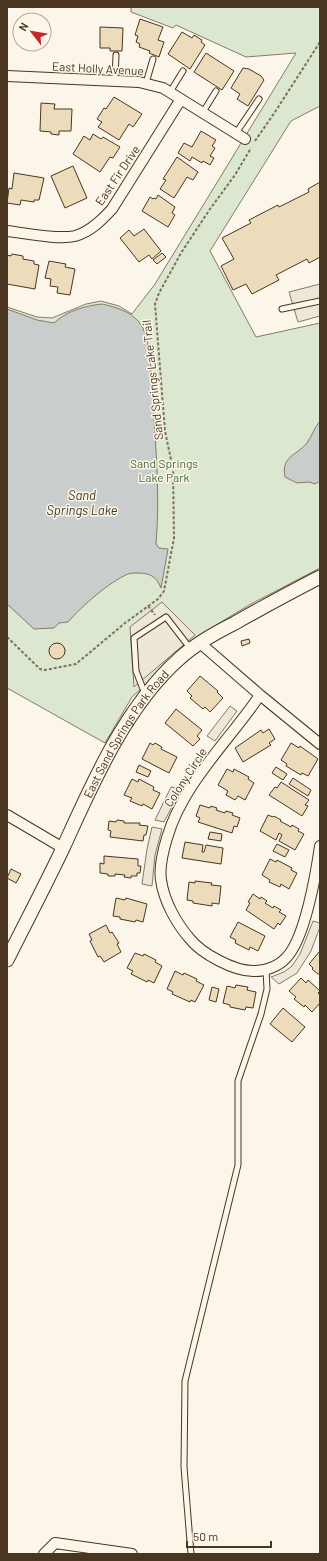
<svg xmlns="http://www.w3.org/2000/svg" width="327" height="1561" viewBox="0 0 327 1561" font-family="Barlow,sans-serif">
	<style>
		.green { fill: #dce7d0; stroke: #887966 }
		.parking { fill: #ede7d9; stroke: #887966 }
		.water { fill: #c9cecd; stroke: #887966 }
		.building { fill: #ecdcbc; stroke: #4a3520 }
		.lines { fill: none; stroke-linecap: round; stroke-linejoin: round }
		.service-casing { stroke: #4a3520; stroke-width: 7 }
		.minor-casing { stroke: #4a3520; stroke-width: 12 }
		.tertiary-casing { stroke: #4a3520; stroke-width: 15 }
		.path { stroke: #7f6f5c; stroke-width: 2; stroke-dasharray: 3 2; stroke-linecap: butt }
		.service { stroke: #fbf6e9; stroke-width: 5 }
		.minor { stroke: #fbf6e9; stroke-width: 10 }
		.tertiary { stroke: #fbf6e9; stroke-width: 13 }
		.labels { text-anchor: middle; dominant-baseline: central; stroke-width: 3; stroke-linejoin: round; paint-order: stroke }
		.street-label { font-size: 12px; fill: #4a3520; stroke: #fbf6e9 }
		.park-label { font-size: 12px; fill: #436837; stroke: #fbf6e9 }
		.water-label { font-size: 13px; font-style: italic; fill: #4a3520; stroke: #fbf6e9 }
	</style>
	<rect width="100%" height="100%" fill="#fbf6e9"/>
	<path class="green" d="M131 7H320V106L291 121 210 251 256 337 320 323V568L249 605 200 635 132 697 105 743 7 688V307L37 317 52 318 86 304 101 301 119 306 132 314 155 284 296 53 246 57 176 25 173 28 131 12Z"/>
	<path class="parking" d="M320 284V316L298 322 289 292Z
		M162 602 195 635 134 687 130 627Z
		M230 706 237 711 215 741 207 736Z
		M171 787 181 789 164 822 155 820Z
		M152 827 162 829 155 855 152 886 142 884 147 849Z
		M313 921 320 923V927L311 951 297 973 279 984 271 977 284 972 292 966 300 954Z"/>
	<path class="water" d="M102 304C115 307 130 311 139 322 152 337 151 384 153 403 156 450 160 497 156 544L159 548 168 549 161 588C156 576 150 573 137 573 134 573 131 573 128 574 109 582 82 606 68 622L59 623 54 628 34 629 7 604V309L37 320 54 323C67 311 84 306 102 304Z
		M320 421V481L315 484 309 482 297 483 285 477C281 456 296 456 307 443 312 436 314 428 320 421Z"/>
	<path class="building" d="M140 19 163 27 158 40 164 42 159 57 149 53 150 51 139 47 140 44 136 42 138 36 135 35Z
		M100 27 123 28 122 51H110V48H100Z
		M182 32 192 38 194 35 202 40 201 42 205 45 190 69 168 54Z
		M206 53 234 71 222 90 194 72Z
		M243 68 249 69 261 76 264 80 248 106 237 99 240 94 231 88Z
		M114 97 142 114 133 127 129 124 119 140 98 127 102 122 97 119 104 108 106 109Z
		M41 103 55 104 54 109H72L71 131H59V135L51 134V132L40 131Z
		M201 131 216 140 212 146 215 148 210 156 214 158 210 165 203 161 202 163 192 157 190 161 178 153 184 143 192 147Z
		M93 134 101 139 103 137 120 147 113 158 110 157 100 172 73 154 84 136 90 140Z
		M177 157 198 172 193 180 187 177 174 198 160 189 166 180 163 179Z
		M73 166 87 198 65 208 51 176Z
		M14 173 44 178 39 200H34V202L21 200 20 205 7 203 9 188 12 189Z
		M320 182V257L309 263 307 259 276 275 279 280 252 294 246 284 233 290 221 266 234 259 222 238 251 223 249 220 278 205 279 207 309 192 308 189Z
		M158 195 175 207 172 213 175 215 168 227 142 211 150 197 153 199 154 198 156 199Z
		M144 229 161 251 152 259 149 255 139 262 120 238 129 230 134 236Z
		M162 253 166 257 157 264 153 260Z
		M12 254 23 256V259L34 261V264L39 265 35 289 7 284V255L11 256Z
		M49 261 66 264 65 267 75 269 70 295 57 293 58 287 50 286 51 279 45 278Z
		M249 639 250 643 242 646 241 641Z
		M49 651a8 8 0 1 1 16 0a8 8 0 1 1-16 0Z
		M200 676 218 691 217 692 223 698 210 712 205 707 203 709 190 698 192 696 187 691Z
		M176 709 202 730 197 736 200 739 193 746 165 723Z
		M269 729 275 739 269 743 271 745 243 762 235 748 261 730 263 733Z
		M150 743 153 745 155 743 162 747 161 749 177 757 169 773 142 759Z
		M291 743 299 748 300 746 318 759 308 776 302 773 301 775 286 766 287 764 281 760Z
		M139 765 151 771 148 777 136 772Z
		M276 767 287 774 283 780 272 773Z
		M227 769 233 772 234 769 249 777 248 779 254 783 245 800 238 796 235 800 226 795 228 791 218 785Z
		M293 778 311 790 308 796 289 784Z
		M132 779 138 782 139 779 154 787 153 790 160 793 152 809 143 804 142 806 130 801 132 798 124 795Z
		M281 782 309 800 305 805 308 806 302 816 269 795 275 787 277 788Z
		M200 805 210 808 211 806 217 808 216 810 225 813 226 811 233 813 232 815 240 818 237 827 234 826 232 833 198 822 200 818 196 816Z
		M268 815 273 817 274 816 281 820 280 821 291 827 292 825 299 829 298 831 304 834 295 850 279 841 282 835 279 833 276 840 260 831Z
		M117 820 124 821V823H140L139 825 148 826 146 835H144L143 841 110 837 111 831 108 830 109 821 116 822Z
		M210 832 222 834 221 841 208 839Z
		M185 842 203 845 202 852H204L206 845 223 848 221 864 182 858Z
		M277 844 289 850 285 857 273 851Z
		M104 856 138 859V866H141L140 873H137V876H131V878L124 877 125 875 115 874V876H108V874L100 873V863L104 864Z
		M270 859 276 862 277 860 292 868 291 870 297 873 289 889 281 884 280 887 269 882 270 880 262 875Z
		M11 869 21 874 16 883 7 878Z
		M195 881 212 883 211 885 221 886 219 904 212 903V906L193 903V901L187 900 189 882 195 883Z
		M253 894 260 899 261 897 267 901 265 903 273 908 274 906 281 910 279 912 286 916 280 925 278 923 274 929 246 910 250 903 248 902Z
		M116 898 125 900 126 898 147 904 143 922 136 920 135 922 120 919V917L113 916Z
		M238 922 265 936 258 951 250 947 249 950 235 943 236 940 230 937Z
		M106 925 110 933 112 932 119 943 117 944 121 952 104 962 100 956 98 957 90 941 92 940 89 934Z
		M320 951V974H318L312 969 313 968 309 964Z
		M135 953 143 956 144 954 156 960 155 962 162 966 154 983 148 980 147 982 131 974 133 971 127 968Z
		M175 971 183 975 184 973 197 979 196 981 204 985 195 1002 191 1000 190 1002 172 994 173 992 167 989Z
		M301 978 306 983 308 980 320 991 318 993 320 995V1003L312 1012 305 1005 304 1007 294 999 296 997 289 991Z
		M236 985 248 987 247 990 256 992 253 1008 246 1007 245 1010 230 1007V1005L223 1003 227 986 235 988Z
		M212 987 219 989 216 1002 209 1000Z
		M283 1008 305 1027 292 1042 270 1024Z"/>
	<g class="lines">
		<defs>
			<path id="service" d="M115 80 116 55
				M146 83 153 59
				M170 92 183 71
				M203 112 216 91
				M236 133 259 99
				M282 309 320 301
				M145 694 136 671 134 638 166 617 190 648
				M191 1554 184 1467 185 1381 238 1165V1081L261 1014 267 989 266 970"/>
			<path id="minor" d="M7 76 139 82 163 88 245 139
				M7 231C25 233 58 240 75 236 90 232 102 220 112 209L181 99
				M200 643 260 695
				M320 744 260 695C229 741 183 783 167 838 163 851 159 867 161 880 164 901 176 923 190 939 202 954 234 971 253 971 264 972 279 966 286 958 305 939 316 874 320 846
				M7 815 63 848
				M44 1554 55 1543 132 1554"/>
			<g id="tertiary">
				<path id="s1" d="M7 960C26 922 46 884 64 846 93 782 126 706 179 659 195 644 215 633 235 623 263 607 291 592 320 577"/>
			</g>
		</defs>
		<use href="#service" class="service-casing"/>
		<use href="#minor" class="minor-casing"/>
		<use href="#tertiary" class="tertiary-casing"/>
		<path class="path" d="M255 141 275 112 320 42
			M148 606 155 615
			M7 637 40 669 45 670 76 664 125 623 158 599 164 591 174 538 173 469 165 431 155 304 159 293 181 253 210 209 235 175 251 148"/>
		<use href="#service" class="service"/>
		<use href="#minor" class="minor"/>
		<use href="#tertiary" class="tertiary"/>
	</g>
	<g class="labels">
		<g class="street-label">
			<text transform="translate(98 68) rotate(3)">East Holly Avenue</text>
			<text transform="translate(117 175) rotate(-56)">East Fir Drive</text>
			<text transform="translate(152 380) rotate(-96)">Sand Springs Lake Trail</text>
			<text stroke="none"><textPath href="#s1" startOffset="256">East Sand Springs Park Road</textPath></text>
			<text transform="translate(185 777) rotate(-57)">Colony Circle</text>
		</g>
		<g class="park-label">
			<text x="164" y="463">Sand Springs<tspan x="164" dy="14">Lake Park</tspan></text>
		</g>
		<g class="water-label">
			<text x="82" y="495">Sand<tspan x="82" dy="15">Springs Lake</tspan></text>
		</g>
	</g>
	<rect width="327" height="1561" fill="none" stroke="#4a3520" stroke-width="16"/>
	<g transform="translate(32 32) rotate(301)"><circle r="19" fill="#fbf6e9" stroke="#b4a999"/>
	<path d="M0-3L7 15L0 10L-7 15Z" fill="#c62828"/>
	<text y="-6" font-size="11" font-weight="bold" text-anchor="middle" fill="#4a3520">N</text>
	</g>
	<path d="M187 1541v6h84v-6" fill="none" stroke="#4a3520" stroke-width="2"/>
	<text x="193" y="1541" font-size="12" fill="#4a3520" stroke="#fbf6e9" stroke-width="3" paint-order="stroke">50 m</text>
</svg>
